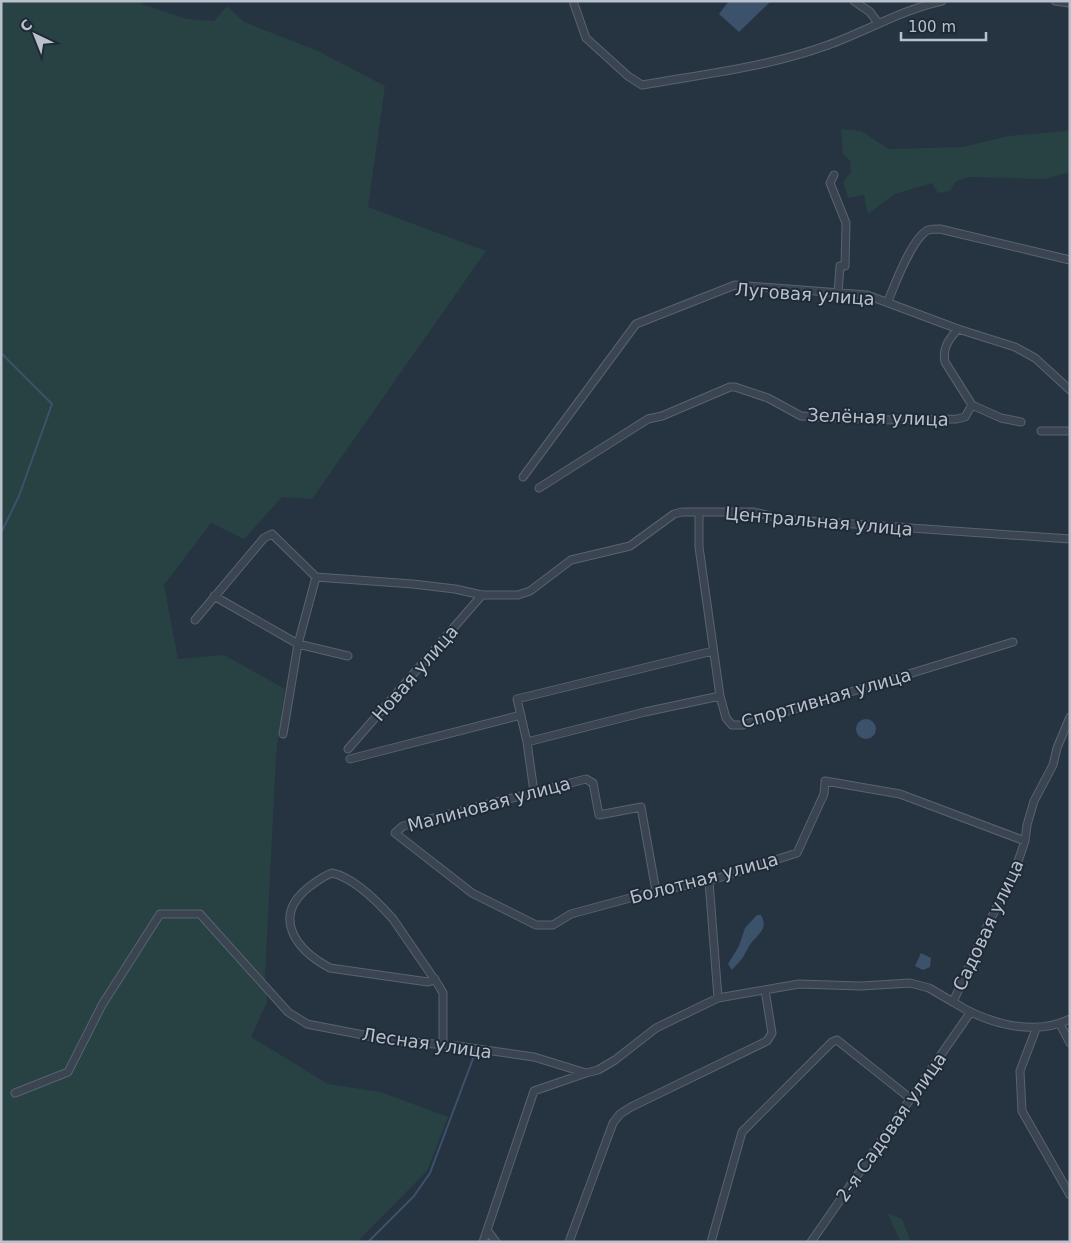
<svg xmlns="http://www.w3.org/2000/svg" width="1071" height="1243" viewBox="0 0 1071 1243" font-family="'DejaVu Sans',sans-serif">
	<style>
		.green { fill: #284143 }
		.water { fill: #3c526b }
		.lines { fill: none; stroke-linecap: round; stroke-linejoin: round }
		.stream { stroke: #3c526b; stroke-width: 2 }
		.minor-casing { stroke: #59636f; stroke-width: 9 }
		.minor { stroke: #3b4552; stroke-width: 7 }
		.labels { text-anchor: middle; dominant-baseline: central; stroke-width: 4; stroke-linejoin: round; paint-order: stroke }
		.street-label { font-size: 18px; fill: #b8c1cc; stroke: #1f2a37 }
	</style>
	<rect width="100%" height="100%" fill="#263442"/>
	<path class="green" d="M1 1H141L144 5 187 19 214 21 227 6 244 22 318 51 385 86 368 207 486 251 312 499 282 497 244 539 211 523 164 585 178 659 224 655 285 689 276 755 265 976 267 1002 251 1037 328 1084 381 1092 448 1117 427 1171 357 1242H1Z
		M1070 127V172L1045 179 970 177 956 181 950 191 938 193 932 183 895 194 868 214 864 195 848 198 843 182 851 172 850 161 843 154 841 129 861 131 889 149 963 147 1008 136 1067 131Z
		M887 1213 902 1219 911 1242H901Z"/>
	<path class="water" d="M729 1H771L739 32 719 14Z
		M856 729a10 10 0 1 1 20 0a10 10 0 1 1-20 0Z
		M757 915H761C770 931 754 936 748 948 742 960 741 960 732 970L728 964 739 946 745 928Z
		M921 953 931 958 930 967 923 970 915 966Z"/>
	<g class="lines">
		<path class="stream" d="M1 353 52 404 19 496 1 533
			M368 1242 414 1196 430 1173 474 1056"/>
		<defs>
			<path id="minor" d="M573 1 586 38 628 76 642 85C704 74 768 67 828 45 867 31 901 10 942 1
				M854 1 870 12 878 23
				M1055 1 1070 3
				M834 175 830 183 846 223 845 266H840L838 294
				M888 301C895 284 912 238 928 230 932 229 937 229 940 229L1070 260
				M958 329C949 339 942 348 945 362L972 405 1001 418 1021 422
				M1041 431H1070
				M523 477 636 324 735 285 867 295 958 329 1015 347 1035 358 1070 390
				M539 488 648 419 662 416 730 387H735L768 398 801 416 876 420 957 419 965 417 972 405
				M699 512V547L720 696 726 718 732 725H743L1013 642
				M214 596 298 644 348 656
				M195 620 264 538 272 534 316 577 413 584 455 589 482 595H518L530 591 571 560 630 546 674 514 682 512H754L782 519 1070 539
				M1070 717 1057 748 1053 765 1034 801 1027 825 1025 841 1013 876 989 922 953 1002C986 1023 1033 1037 1070 1019
				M283 734 298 644 316 577
				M527 742 645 712 720 696
				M348 749 482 595
				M350 759 521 715
				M534 792 527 742 517 699 713 651
				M709 881 718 998
				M656 891 641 807 599 815 593 783 586 779 403 826 395 833 472 893 536 925H553L571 914 656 891 709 881 797 853 824 794 825 781 900 794 1025 841
				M435 979 428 982 330 968C296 950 271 917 309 887 317 881 323 876 332 873 355 878 378 902 393 919L439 986 443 993V1045
				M1060 1024 1070 1043
				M1036 1029 1020 1071 1022 1111 1070 1195
				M15 1093 68 1072 102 1005 160 914H200L288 1012 307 1024 389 1040 457 1046 534 1057 586 1073 598 1070 615 1060 656 1028 718 998 799 984 861 986 910 983 929 988 953 1002
				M487 1230 496 1242
				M483 1242 534 1091 586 1073
				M569 1242 613 1123 620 1114 631 1107 767 1041 772 1033 765 990
				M711 1242 742 1132 832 1042 837 1040 911 1099
				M811 1242 970 1013"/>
		</defs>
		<use href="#minor" class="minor-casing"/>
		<use href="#minor" class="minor"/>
	</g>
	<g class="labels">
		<g class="street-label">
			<text transform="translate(805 294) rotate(4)">Луговая улица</text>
			<text transform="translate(878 417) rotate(2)">Зелёная улица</text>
			<text transform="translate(819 521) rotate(5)">Центральная улица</text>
			<text transform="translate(415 673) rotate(-49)">Новая улица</text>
			<text transform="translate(826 698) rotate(-16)">Спортивная улица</text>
			<text transform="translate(489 804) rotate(-15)">Малиновая улица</text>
			<text transform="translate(704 878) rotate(-15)">Болотная улица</text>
			<text transform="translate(988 925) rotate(-65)">Садовая улица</text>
			<text transform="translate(427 1043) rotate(8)">Лесная улица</text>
			<text transform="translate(891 1127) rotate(-55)">2-я Садовая улица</text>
		</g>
	</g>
	<rect width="1071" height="1243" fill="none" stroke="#b8c1cc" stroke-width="5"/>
	<g transform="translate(35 35) rotate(317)" stroke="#1f2a37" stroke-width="4" paint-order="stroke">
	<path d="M0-4L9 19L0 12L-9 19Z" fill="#b8c1cc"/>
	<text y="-8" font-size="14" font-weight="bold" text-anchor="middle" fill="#b8c1cc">С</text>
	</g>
	<path d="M901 32v8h85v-8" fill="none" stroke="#b8c1cc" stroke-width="2.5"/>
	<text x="908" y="32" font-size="15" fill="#b8c1cc" stroke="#1f2a37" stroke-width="4" paint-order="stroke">100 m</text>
</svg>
